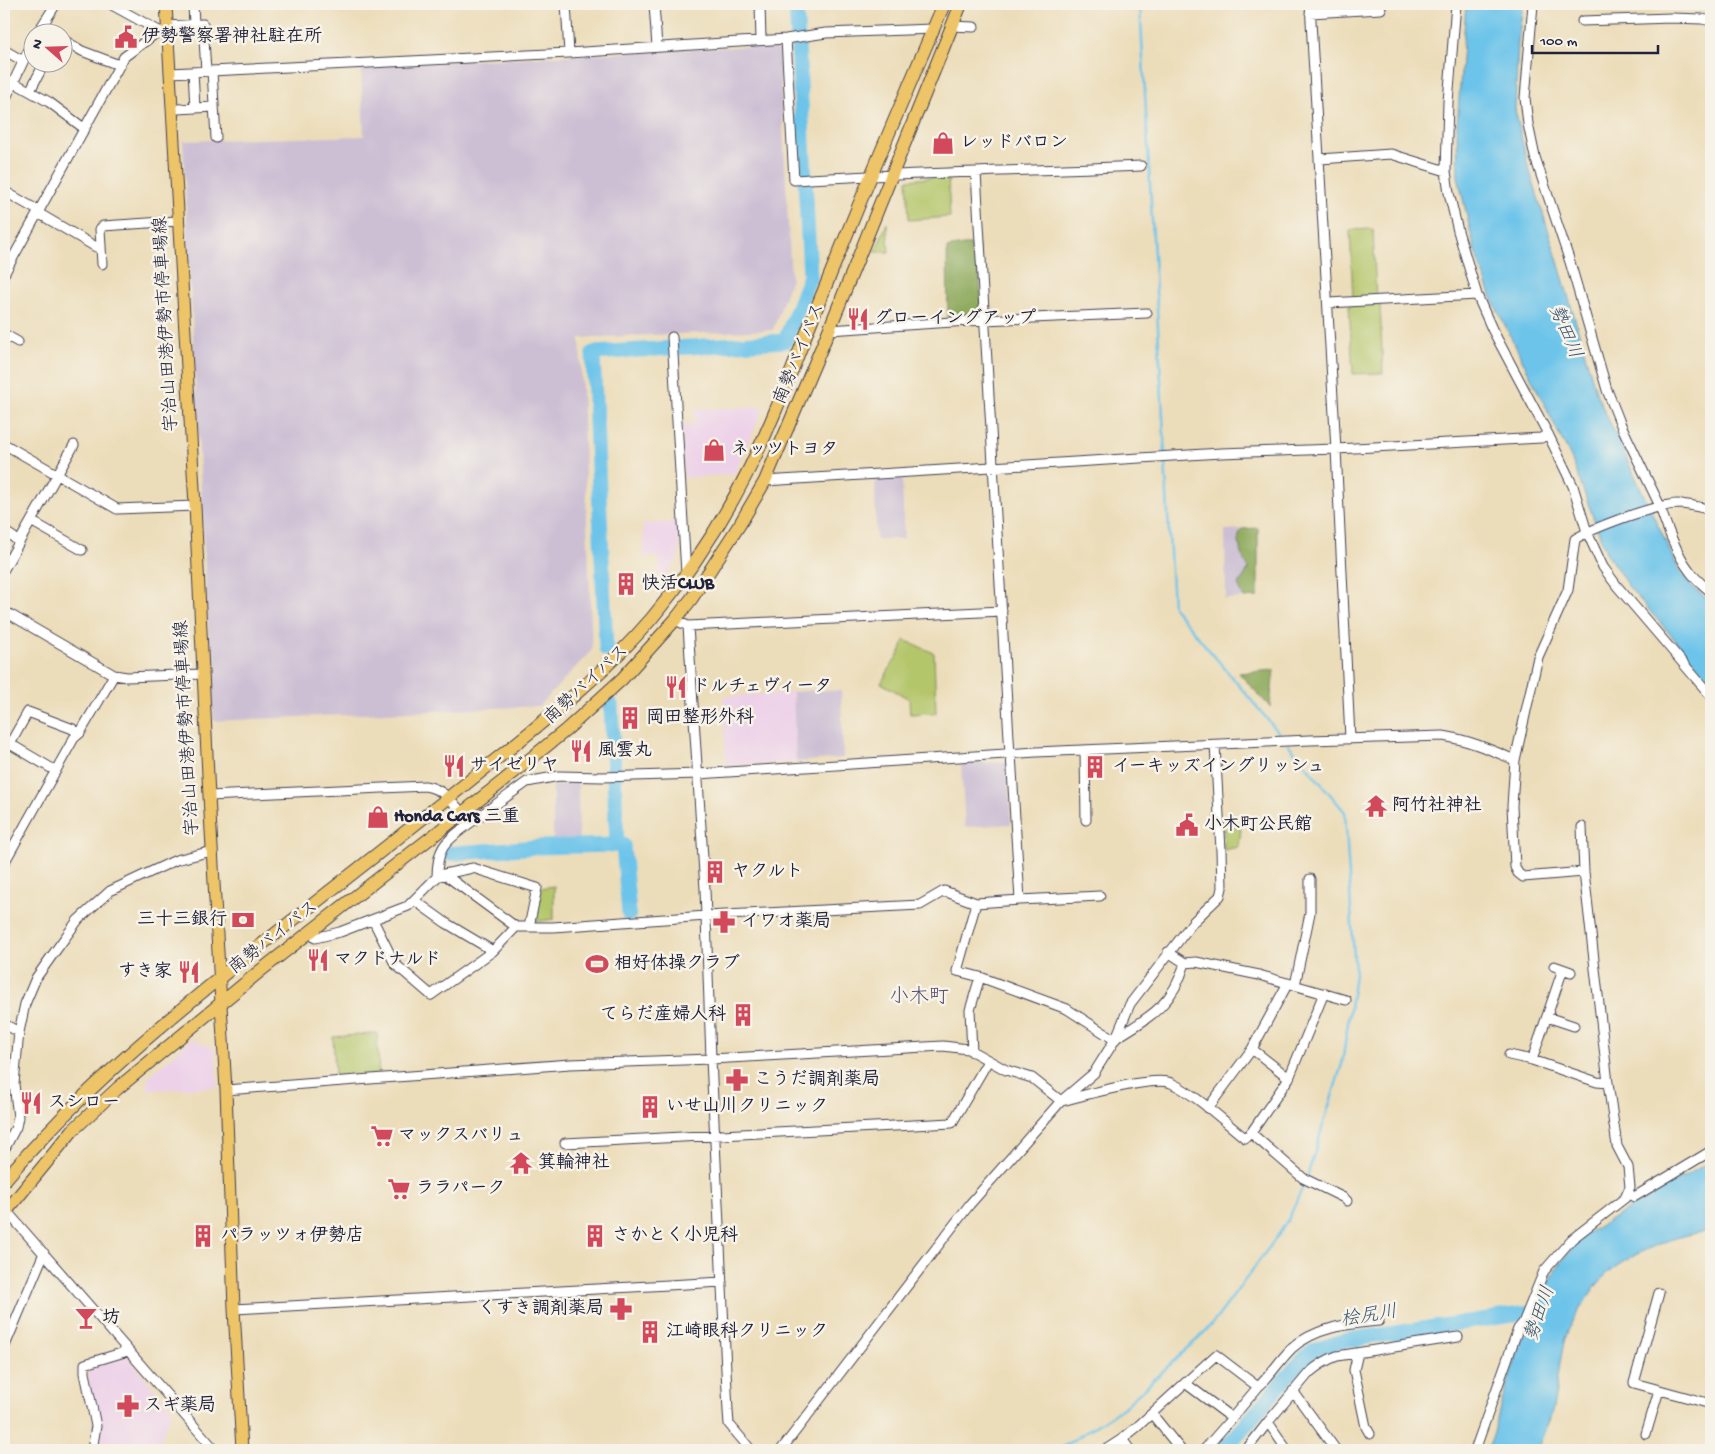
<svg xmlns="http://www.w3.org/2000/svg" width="1715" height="1454" viewBox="0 0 1715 1454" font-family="'Gochi Hand','Klee One',sans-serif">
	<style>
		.built { fill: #edd1e9 }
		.industrial { fill: #ccbfd4 }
		.green { fill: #b4c66a; stroke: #6b7452 }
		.forest { fill: #8fab5e; stroke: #58664c }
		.water { fill: #6dc4ea; stroke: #487392 }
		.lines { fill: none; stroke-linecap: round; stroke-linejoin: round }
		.stream { stroke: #6dc4ea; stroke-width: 2.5 }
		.river { stroke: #6dc4ea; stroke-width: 15 }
		.minor-casing { stroke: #403e4e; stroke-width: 11 }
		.major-casing { stroke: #403e4e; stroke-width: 13 }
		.highway-casing { stroke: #403e4e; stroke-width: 14 }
		.minor { stroke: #fff; stroke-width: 9 }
		.major { stroke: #eec469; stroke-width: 11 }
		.highway { stroke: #eec469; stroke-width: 12 }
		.labels { text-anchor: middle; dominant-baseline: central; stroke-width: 5; stroke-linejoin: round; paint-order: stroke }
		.poi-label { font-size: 18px; font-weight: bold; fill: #22223b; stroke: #f7f3e8; text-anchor: start }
		.street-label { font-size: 18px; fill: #22223b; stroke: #f7f3e8 }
		.water-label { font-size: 19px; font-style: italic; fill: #385370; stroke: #f7f3e8 }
		.quarter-label { font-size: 20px; fill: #564b6e; stroke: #f7f3e8 }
	</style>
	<rect width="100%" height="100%" fill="#f7f3e8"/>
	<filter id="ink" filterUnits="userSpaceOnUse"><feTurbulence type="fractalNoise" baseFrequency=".02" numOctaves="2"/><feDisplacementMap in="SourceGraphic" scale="10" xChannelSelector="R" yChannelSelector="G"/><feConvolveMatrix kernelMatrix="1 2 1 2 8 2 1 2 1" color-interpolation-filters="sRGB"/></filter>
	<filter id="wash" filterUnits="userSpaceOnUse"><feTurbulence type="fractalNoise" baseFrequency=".0096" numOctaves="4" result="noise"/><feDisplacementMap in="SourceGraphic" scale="20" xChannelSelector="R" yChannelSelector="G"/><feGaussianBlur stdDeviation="1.12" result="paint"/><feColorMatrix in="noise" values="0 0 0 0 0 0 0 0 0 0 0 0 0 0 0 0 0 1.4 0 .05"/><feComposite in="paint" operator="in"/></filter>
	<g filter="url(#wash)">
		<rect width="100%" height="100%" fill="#ecddba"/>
		<path class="built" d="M764 407 734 474 684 478 682 425 695 424 694 409Z
			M679 522V557L663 579 659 580V557H644L643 524Z
			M793 692 796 762 726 766 723 697Z
			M192 1039 215 1049 218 1087 148 1090V1077Z
			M127 1356 172 1410 160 1441 96 1446 88 1370Z"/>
		<path class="industrial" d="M774 45 779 52 791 279 773 330 580 338 592 650 539 706 213 721 183 141 364 136 361 66Z
			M902 478 904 539H876L875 479Z
			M1242 529 1238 535V542L1249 569 1238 585 1244 598 1224 599 1226 596 1225 530Z
			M815 690 841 691 843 758 796 762 793 692Z
			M1008 762 1011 824 965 827 961 764Z
			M578 782 579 840 553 842V786Z"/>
		<path class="green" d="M948 176 950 217 909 220 907 180Z
			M887 223 889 252H875Z
			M1373 229 1376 299 1353 300 1350 230Z
			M1380 303 1383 373 1353 374 1349 305Z
			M904 640 934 653 936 713 910 714 909 699 881 683 901 650Z
			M1223 824 1241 829 1239 847 1224 850Z
			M554 886V919L534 922 540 888Z
			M377 1033 379 1076 335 1077 333 1037Z"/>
		<path class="forest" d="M963 245H978L982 318 948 320 947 248Z
			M1258 528V597L1244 598 1238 585 1249 569C1246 561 1240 556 1240 548H1241C1237 540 1238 536 1242 529Z
			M1274 670 1270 706V707L1239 673Z"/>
		<path class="water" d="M1466 4H1523L1518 42 1515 109 1527 162 1560 268 1597 395 1677 566 1690 585 1711 602V681L1628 586 1606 552 1572 460 1494 303 1475 251 1458 177 1457 126Z
			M1711 1161V1232C1681 1232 1632 1253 1609 1272 1595 1284 1570 1321 1565 1339 1559 1361 1558 1385 1553 1407 1550 1422 1542 1436 1537 1450H1487L1492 1439 1502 1400 1529 1320 1556 1270 1579 1238Z"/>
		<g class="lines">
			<path class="stream" d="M1140 4 1165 453
				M1165 459 1173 607 1283 738
				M1288 744 1345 812 1355 974 1342 1064 1307 1177
				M1058 1450 1123 1408 1202 1335 1217 1318 1279 1234 1289 1218 1305 1182"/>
			<path class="river" d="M606 649 593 353 785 341 810 276 796 4
				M611 705 617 845H623L629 914
				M444 854 537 847 617 845
				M1224 1450 1293 1370 1312 1351 1342 1341 1553 1309"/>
		</g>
	</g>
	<g filter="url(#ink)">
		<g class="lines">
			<defs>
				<path id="minor" d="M110 4 159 31H163
					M193 4 194 24
					M566 4 569 53
					M654 4 657 47
					M760 4 761 40
					M1310 4 1336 449 1350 738
					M1456 4 1448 102 1446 171 1449 193 1458 231 1477 295 1492 329 1548 434 1573 486 1587 532 1603 567 1617 586 1711 696
					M1533 4 1525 98 1528 124 1535 157 1570 262 1607 390 1621 425 1660 506C1665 524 1678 556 1689 570 1695 579 1703 585 1711 592
					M1310 13 1381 9
					M1582 21 1671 18 1702 19 1711 21
					M167 26 203 24 206 71
					M951 26 974 27
					M41 27 51 32
					M38 32 56 4
					M62 39 82 51 119 65
					M786 39 794 180C910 173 1026 171 1141 166
					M4 50 23 61
					M212 71 216 138
					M193 72 195 108
					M170 73 569 53 786 39 826 33 933 29
					M13 82 49 102 85 129
					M30 91 45 62
					M4 102 32 43
					M178 109 214 107
					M1320 159 1391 154 1446 171
					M976 173 1010 755
					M4 191 39 211
					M38 213 96 247 101 246
					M102 264 100 229 103 226 178 221
					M4 274 124 57 159 31
					M1328 303 1477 295
					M829 330 984 320 1147 313
					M4 334 18 342
					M672 337 686 573
					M4 444 117 509 195 506
					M765 481 1221 453 1336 449 1541 438 1548 434
					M31 521 82 550
					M4 531 13 537 19 542
					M4 569 74 445
					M4 611 114 675 127 677 203 674
					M675 620 688 626 1002 611
					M688 626 705 889 711 1059 728 1411 729 1424 751 1450
					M1085 750 1086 820
					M56 771 10 744 28 712 73 729 78 734
					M209 796 425 786C446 789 457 807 470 823L527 782 559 776 602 777 698 774 1036 752 1310 740 1443 736C1469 740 1491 750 1515 760
					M4 863 74 738 80 733 114 675
					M1584 872 1523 877 1518 873 1515 867 1512 806 1515 760 1538 657 1568 590 1575 539C1595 527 1654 505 1677 504 1689 504 1700 507 1711 510
					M444 874 473 868 537 888 529 927
					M437 877C437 845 447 841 470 823
					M414 900 446 923 493 951 516 927
					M1020 900 1100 896
					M373 920 395 964 431 995 493 951
					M315 938 340 932 408 906 437 877 444 874 516 927H553L706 916 920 905 944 891 976 903 1020 900 1011 754
					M1168 952 1185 963 1196 962 1259 975 1346 1000
					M1554 966 1571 972
					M980 977 1067 1009 1115 1040
					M1295 985 1310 913V879
					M1547 1017 1574 1026
					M4 1024 19 1032
					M1116 1038C1150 1017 1173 1005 1185 963
					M1252 1049 1289 1078
					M972 1052 970 1010 980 977 957 971 976 903
					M1509 1055 1532 1060 1597 1082 1608 1083
					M1532 1060 1563 969
					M226 1090 570 1064 711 1059 943 1046 968 1049 1006 1070 1032 1078 1061 1101C1082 1096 1154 1075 1171 1083 1194 1093 1225 1122 1245 1138L1251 1133 1289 1078 1324 993
					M1208 1108 1252 1049 1288 983
					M1251 1133 1303 1178 1344 1198 1347 1201
					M565 1143 952 1123 988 1061
					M4 1150 16 1127 18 1117 14 1084 19 1032 25 1004 36 978 51 957 78 920 110 891 176 860 212 851
					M1628 1193 1634 1197 1711 1151
					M4 1208 215 1450
					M1659 1293 1634 1383 1711 1404
					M234 1309 722 1282
					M4 1348 44 1253
					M1358 1353 1354 1370 1366 1427 1370 1434
					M1185 1383 1216 1355 1258 1387 1232 1418
					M1258 1387C1270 1376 1279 1361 1291 1349 1315 1327 1348 1324 1379 1321
					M1293 1391 1336 1450
					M1152 1414 1181 1450
					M1268 1422 1287 1450
					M1646 1434 1659 1390
					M1122 1439 1137 1427 1185 1383 1232 1418 1204 1450
					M92 1450 96 1426 85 1373V1364L128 1351
					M781 1450 970 1204 1061 1101 1094 1073 1116 1038 1130 1004 1193 922 1220 896 1222 888 1221 850 1215 745
					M1105 1450 1122 1439 1130 1450
					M1246 1450 1268 1422 1309 1373C1318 1365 1326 1360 1337 1356L1458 1337
					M1475 1450 1518 1329 1523 1323 1544 1271 1572 1239 1625 1198 1630 1187 1628 1167 1617 1146 1608 1083 1584 872 1582 827"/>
				<path id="major" d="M166 4 195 506 209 796 226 1090 234 1309 242 1450"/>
				<path id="highway" d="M4 1181C82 1089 172 1015 266 941 335 887 405 833 473 778 535 728 600 679 652 618 703 557 745 485 775 412 792 372 807 330 824 290 863 194 903 99 944 4
					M4 1214 73 1130 118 1088 260 971 502 782 566 730 622 679 675 620 692 598 740 524 765 481 829 330 961 4"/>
			</defs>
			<use href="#minor" class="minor-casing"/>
			<use href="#major" class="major-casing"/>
			<use href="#highway" class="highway-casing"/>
			<use href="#minor" class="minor"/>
			<use href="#major" class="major"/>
			<use href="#highway" class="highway"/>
		</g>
	</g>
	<defs>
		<symbol id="civic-bare" viewBox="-9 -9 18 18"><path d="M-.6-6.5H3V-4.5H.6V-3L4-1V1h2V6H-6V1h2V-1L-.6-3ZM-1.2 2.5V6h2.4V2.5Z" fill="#d1495b" stroke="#f7f3e8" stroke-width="2.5" paint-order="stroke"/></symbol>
		<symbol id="shop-bare" viewBox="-9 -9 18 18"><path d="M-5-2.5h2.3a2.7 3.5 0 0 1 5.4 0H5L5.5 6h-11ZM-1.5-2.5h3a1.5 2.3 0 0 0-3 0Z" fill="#d1495b" stroke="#f7f3e8" stroke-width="2.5" paint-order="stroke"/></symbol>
		<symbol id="restaurant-bare" viewBox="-9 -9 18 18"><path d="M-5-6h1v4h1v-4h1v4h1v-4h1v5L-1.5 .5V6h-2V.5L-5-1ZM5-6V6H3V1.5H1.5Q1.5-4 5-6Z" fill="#d1495b" stroke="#f7f3e8" stroke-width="2.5" paint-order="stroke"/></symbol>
		<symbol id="building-bare" viewBox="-9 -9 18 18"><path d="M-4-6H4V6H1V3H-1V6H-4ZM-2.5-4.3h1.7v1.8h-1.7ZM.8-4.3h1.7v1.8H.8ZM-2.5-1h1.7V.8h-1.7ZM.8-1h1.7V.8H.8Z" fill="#d1495b" stroke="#f7f3e8" stroke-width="2.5" paint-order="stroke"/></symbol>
		<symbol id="temple-bare" viewBox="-9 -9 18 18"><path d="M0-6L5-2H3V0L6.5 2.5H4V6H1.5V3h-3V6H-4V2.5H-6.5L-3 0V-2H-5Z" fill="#d1495b" stroke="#f7f3e8" stroke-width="2.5" paint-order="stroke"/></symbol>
		<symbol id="bank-bare" viewBox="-9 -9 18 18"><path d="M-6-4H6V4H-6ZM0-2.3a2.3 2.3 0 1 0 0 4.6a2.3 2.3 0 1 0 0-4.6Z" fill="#d1495b" stroke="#f7f3e8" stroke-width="2.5" paint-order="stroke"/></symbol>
		<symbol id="pharmacy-bare" viewBox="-9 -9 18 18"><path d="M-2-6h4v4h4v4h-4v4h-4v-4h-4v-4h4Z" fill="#d1495b" stroke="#f7f3e8" stroke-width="2.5" paint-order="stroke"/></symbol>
		<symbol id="stadium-bare" viewBox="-9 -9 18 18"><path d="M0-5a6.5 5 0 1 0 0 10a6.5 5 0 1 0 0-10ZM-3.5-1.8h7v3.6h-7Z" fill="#d1495b" stroke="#f7f3e8" stroke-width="2.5" paint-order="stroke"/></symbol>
		<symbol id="supermarket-bare" viewBox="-9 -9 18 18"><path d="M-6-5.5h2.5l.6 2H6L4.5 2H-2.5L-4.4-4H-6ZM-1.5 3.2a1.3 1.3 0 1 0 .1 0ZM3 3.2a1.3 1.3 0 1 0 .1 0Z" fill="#d1495b" stroke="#f7f3e8" stroke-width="2.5" paint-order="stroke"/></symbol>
		<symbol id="bar-bare" viewBox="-9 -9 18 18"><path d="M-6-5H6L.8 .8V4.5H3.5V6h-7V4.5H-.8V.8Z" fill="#d1495b" stroke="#f7f3e8" stroke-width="2.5" paint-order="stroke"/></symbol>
	</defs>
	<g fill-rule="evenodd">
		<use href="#civic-bare" x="110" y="21" width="32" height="32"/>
		<use href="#shop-bare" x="927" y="127" width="32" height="32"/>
		<use href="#restaurant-bare" x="842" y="303" width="32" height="32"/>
		<use href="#shop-bare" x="698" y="434" width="32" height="32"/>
		<use href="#building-bare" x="610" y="568" width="32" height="32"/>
		<use href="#restaurant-bare" x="660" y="671" width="32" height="32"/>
		<use href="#building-bare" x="614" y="702" width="32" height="32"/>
		<use href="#restaurant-bare" x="565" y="735" width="32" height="32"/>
		<use href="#restaurant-bare" x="438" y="750" width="32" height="32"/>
		<use href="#building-bare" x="1079" y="751" width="32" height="32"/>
		<use href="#temple-bare" x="1360" y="790" width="32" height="32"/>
		<use href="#shop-bare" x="362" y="801" width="32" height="32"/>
		<use href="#civic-bare" x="1171" y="809" width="32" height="32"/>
		<use href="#building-bare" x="699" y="856" width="32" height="32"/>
		<use href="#bank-bare" x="227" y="904" width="32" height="32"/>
		<use href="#pharmacy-bare" x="708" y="906" width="32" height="32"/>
		<use href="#restaurant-bare" x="302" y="944" width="32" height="32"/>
		<use href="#stadium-bare" x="581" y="948" width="32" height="32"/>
		<use href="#restaurant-bare" x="173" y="956" width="32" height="32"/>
		<use href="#building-bare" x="727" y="999" width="32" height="32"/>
		<use href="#pharmacy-bare" x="721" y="1064" width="32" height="32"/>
		<use href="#restaurant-bare" x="15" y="1087" width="32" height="32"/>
		<use href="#building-bare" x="634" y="1091" width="32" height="32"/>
		<use href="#supermarket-bare" x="366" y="1120" width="32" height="32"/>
		<use href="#temple-bare" x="505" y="1147" width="32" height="32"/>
		<use href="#supermarket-bare" x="383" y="1173" width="32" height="32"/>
		<use href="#building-bare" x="187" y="1220" width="32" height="32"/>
		<use href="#building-bare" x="579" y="1220" width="32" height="32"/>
		<use href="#pharmacy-bare" x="605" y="1293" width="32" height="32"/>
		<use href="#bar-bare" x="70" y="1302" width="32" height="32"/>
		<use href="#building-bare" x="634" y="1316" width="32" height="32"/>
		<use href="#pharmacy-bare" x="112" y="1390" width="32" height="32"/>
	</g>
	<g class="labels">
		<g class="poi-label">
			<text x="142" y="37">伊勢警察署神社駐在所</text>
			<text x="960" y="143">レッドバロン</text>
			<text x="874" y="319">グローイングアップ</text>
			<text x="731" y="450">ネッツトヨタ</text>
			<text x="642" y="584">快活CLUB</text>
			<text x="692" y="687">ドルチェヴィータ</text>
			<text x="646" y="718">岡田整形外科</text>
			<text x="598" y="751">風雲丸</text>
			<text x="470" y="766">サイゼリヤ</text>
			<text x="1112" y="767">イーキッズイングリッシュ</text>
			<text x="1392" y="806">阿竹社神社</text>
			<text x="394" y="817">Honda Cars 三重</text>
			<text x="1204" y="825">小木町公民館</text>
			<text x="732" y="872">ヤクルト</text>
			<text x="227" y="920" text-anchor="end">三十三銀行</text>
			<text x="741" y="922">イワオ薬局</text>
			<text x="334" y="960">マクドナルド</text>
			<text x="614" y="964">相好体操クラブ</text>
			<text x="172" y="972" text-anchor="end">すき家</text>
			<text x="726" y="1015" text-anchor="end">てらだ産婦人科</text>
			<text x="754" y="1080">こうだ調剤薬局</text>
			<text x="48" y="1103">スシロー</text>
			<text x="666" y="1107">いせ山川クリニック</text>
			<text x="398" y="1136">マックスバリュ</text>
			<text x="538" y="1163">箕輪神社</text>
			<text x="416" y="1189">ララパーク</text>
			<text x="220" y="1236">パラッツォ伊勢店</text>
			<text x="612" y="1236">さかとく小児科</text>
			<text x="604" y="1309" text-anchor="end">くすき調剤薬局</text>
			<text x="102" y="1318">坊</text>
			<text x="666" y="1332">江崎眼科クリニック</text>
			<text x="144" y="1406">スギ薬局</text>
		</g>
		<g class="street-label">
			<text transform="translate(167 324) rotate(-93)">宇治山田港伊勢市停車場線</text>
			<text transform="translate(800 354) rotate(-68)">南勢バイパス</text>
			<text transform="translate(587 685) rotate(-43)">南勢バイパス</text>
			<text transform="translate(188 728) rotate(-93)">宇治山田港伊勢市停車場線</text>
			<text transform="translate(274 938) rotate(-38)">南勢バイパス</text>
		</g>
		<g class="water-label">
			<text transform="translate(1564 332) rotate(67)">勢田川</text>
			<text transform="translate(1541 1314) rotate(-71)">勢田川</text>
			<text transform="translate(1369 1317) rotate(-9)">桧尻川</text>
		</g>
		<g class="quarter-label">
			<text x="919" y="998">小木町</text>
		</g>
	</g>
	<rect width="1715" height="1454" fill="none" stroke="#f7f3e8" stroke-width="20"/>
	<g transform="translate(48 48) rotate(290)"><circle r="24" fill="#f7f3e8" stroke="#a29fa3"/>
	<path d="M0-4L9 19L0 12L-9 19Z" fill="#d1495b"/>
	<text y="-8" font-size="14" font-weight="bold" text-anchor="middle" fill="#22223b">N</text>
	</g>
	<path d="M1532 45v8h126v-8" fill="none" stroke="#22223b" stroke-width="2.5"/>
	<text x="1540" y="45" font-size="15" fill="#22223b" stroke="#f7f3e8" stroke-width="4" paint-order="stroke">100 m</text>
</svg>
